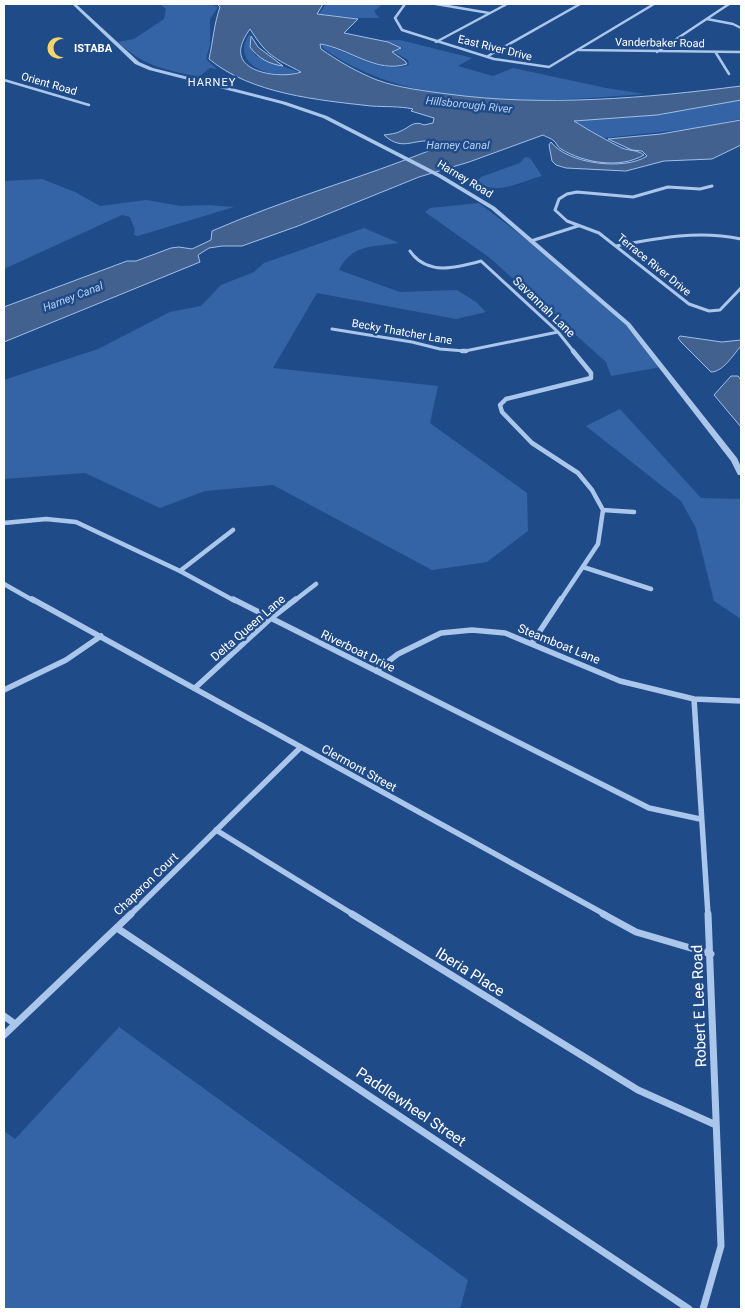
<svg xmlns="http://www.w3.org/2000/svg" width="745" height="1313" viewBox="0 0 745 1313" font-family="Roboto,sans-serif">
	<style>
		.green { fill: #3464a6 }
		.water { fill: #43618f; stroke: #9fc0ec; fill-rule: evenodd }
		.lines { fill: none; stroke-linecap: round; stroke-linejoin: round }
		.minor-far4 { stroke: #abc6eb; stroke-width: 2.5 }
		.minor-far3 { stroke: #abc6eb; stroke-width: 3 }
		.minor-far2 { stroke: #abc6eb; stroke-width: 4.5 }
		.minor-far1 { stroke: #abc6eb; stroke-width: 5.5 }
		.minor { stroke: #abc6eb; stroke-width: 7 }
		.tertiary { fill: #abc6eb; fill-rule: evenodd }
		.labels { text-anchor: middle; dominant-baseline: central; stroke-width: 5; stroke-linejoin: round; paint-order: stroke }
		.far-street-label { font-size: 11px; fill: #fff; stroke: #204b89 }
		.far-poi-label { font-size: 11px; font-weight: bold; fill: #fff; stroke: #204b89; text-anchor: start }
		.far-neighbourhood-label { font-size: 11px; letter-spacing: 1px; fill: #fff; stroke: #204b89 }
		.far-water-label { font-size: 11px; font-style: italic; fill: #b7d0f2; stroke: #204b89 }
		.street-label { font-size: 12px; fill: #fff; stroke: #204b89 }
		.near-street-label { font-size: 15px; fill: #fff; stroke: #204b89 }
	</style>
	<rect width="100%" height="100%" fill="#204b89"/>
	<path class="green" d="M160 4H209L218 7 210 19V44L206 59 217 69 210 68 199 77C164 69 145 67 118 42L134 39 164 19 166 9Z
		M326 4H383L374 11 379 18H359L319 14Z
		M250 33V47L256 56 298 72C273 81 228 65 250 33Z
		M384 40H400L472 58 458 66 493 76 513 68 606 88 645 94C542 102 411 112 323 48L322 45C352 51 378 75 409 65L408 60 394 52 403 48Z
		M741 100V119L689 129 603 138 573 121 657 115Z
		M525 157 530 158 542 176C520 182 497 196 476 182L481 177 520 163Z
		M42 179 75 192 100 206 146 200 181 206 208 205 234 207 138 236 134 235 135 230 130 217 122 215 4 269V181Z
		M479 203 535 246 618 316 661 367 611 376 606 362 490 258 425 212 430 208Z
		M364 228 399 243C372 247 352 244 339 270L400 292 457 290 476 302 486 312 456 319 317 293 273 368 438 386 430 423 527 493 528 531 487 562 432 570 273 485 205 491 160 508 85 473 4 479V380L98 349 170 312 201 306 221 285 254 272 264 263Z
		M620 409 701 498 741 499V619L714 601 696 528 681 501 586 426Z
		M119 1027 468 1280 460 1309H4V1131L15 1139Z"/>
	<path class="water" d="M217 4H323L317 14 358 19 344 33 388 42 401 48 392 52 405 61 407 64C376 74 349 48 320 44L321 49C338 61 357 72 377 80 399 88 425 91 448 94 542 107 648 98 741 86V100L657 115 574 121C588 130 606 140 622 148 630 151 638 150 644 155 620 169 584 163 561 149 557 147 557 143 554 141 551 138 546 137 543 135L469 162 419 177 298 226 242 246H222L209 248 198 255 200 262 4 342V307L127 261H136L171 248 179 247 192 249 211 240 212 231C285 199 362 178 436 148L439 143C416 135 404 154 384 135 389 134 396 134 401 131 410 127 414 120 424 125L433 123 434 118 411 111 413 109C399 106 386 107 371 106 318 100 251 94 209 59 213 41 214 24 220 7ZM250 29C267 56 274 58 301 72 286 78 245 75 241 55 239 46 245 36 250 29Z
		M251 36 258 47 283 66C269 64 259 59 250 47Z
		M741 120V145L712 159 664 161 626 171 566 168 556 165 552 161 549 145 551 142C567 164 625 171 647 156L642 151 632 150 608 139 661 134Z
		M680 336 722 342 741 340V346C733 355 723 372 711 372L681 342 678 338Z
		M731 376H738L741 380V427L714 395Z"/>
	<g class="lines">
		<path class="minor-far4" d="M405 4 395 18 402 30 494 59 549 67 654 4
			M436 4 489 13
			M707 19 733 24 741 28
			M436 42 507 4
			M579 50 741 52
			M657 52 729 4
			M716 53 729 74
			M488 56 580 4
			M4 80 89 105"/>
		<path class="minor-far3" d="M712 186 700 189 668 187 633 197 577 192 567 194 559 199 555 210 567 221 599 233 689 304 709 311 720 310 741 288
			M531 241 578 226
			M616 246C658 238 698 230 741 239
			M410 251C427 276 456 268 481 261L558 332 574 352
			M332 329 412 342 440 349 465 351 558 332"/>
		<path class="minor-far2" d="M462 351H466
			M603 510 634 512
			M4 523 46 519 76 522 180 571 235 601
			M583 567 651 589
			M180 571 233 530
			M4 584 34 601
			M294 601 316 584
			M560 601 598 544 603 510 592 490 578 473 532 443 502 412 500 405 506 399 591 378V373L573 351"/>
		<path class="minor-far1" d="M32 599 606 915
			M233 599 649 808 700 819
			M532 643 561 599
			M376 671 398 654 441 633 472 630 505 633 620 681 694 699 741 701
			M195 688 270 619 296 599
			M4 690 66 660 101 636
			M694 699 708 915
			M216 830 354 915
			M130 915 301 747"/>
		<path class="minor" d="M352 914 638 1090 716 1125
			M603 914 636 932 711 954
			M117 928 689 1309
			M4 1016 15 1024
			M4 1035 131 914
			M703 1309 721 1246 708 914"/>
		<path class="tertiary" d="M72 4H76L139 62 153 68 286 102 327 116 442 175 495 207 630 323 737 458 741 467V475H738L731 461 626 325 491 209 438 177 323 118 282 104 149 70 135 64Z"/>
	</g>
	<defs>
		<symbol id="mosque-bare" viewBox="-9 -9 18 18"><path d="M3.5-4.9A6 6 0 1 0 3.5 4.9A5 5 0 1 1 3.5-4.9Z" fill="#f8d46c" stroke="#204b89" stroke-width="2.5" paint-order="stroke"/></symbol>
	</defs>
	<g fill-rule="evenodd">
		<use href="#mosque-bare" x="42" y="32" width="32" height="32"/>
	</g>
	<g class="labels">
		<g class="far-street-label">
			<text transform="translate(660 43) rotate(1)">Vanderbaker Road</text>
			<text transform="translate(495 48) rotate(14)">East River Drive</text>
			<text transform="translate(49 84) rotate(16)">Orient Road</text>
			<text transform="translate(465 179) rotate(31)">Harney Road</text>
			<text transform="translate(654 265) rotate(39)">Terrace River Drive</text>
			<text transform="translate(402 332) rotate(10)">Becky Thatcher Lane</text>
		</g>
		<g class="far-poi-label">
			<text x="74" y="48">ISTABA</text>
		</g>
		<g class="far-neighbourhood-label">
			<text x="212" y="82">HARNEY</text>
		</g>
		<g class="far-water-label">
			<text transform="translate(469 105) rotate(6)">Hillsborough River</text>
			<text x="458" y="145">Harney Canal</text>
			<text transform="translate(73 297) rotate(-21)">Harney Canal</text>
		</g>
		<g class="street-label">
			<text transform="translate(544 307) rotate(44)">Savannah Lane</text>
			<text transform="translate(248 628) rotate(-41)">Delta Queen Lane</text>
			<text transform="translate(559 644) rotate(22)">Steamboat Lane</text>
			<text transform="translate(358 651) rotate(26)">Riverboat Drive</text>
			<text transform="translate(359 768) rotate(29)">Clermont Street</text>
			<text transform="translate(146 884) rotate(-44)">Chaperon Court</text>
		</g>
		<g class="near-street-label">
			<text transform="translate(470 972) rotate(32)">Iberia Place</text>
			<text transform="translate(699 1006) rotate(-92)">Robert E Lee Road</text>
			<text transform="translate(411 1107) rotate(34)">Paddlewheel Street</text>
		</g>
	</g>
	<rect width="745" height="1313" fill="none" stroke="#ffffff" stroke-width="10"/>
</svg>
